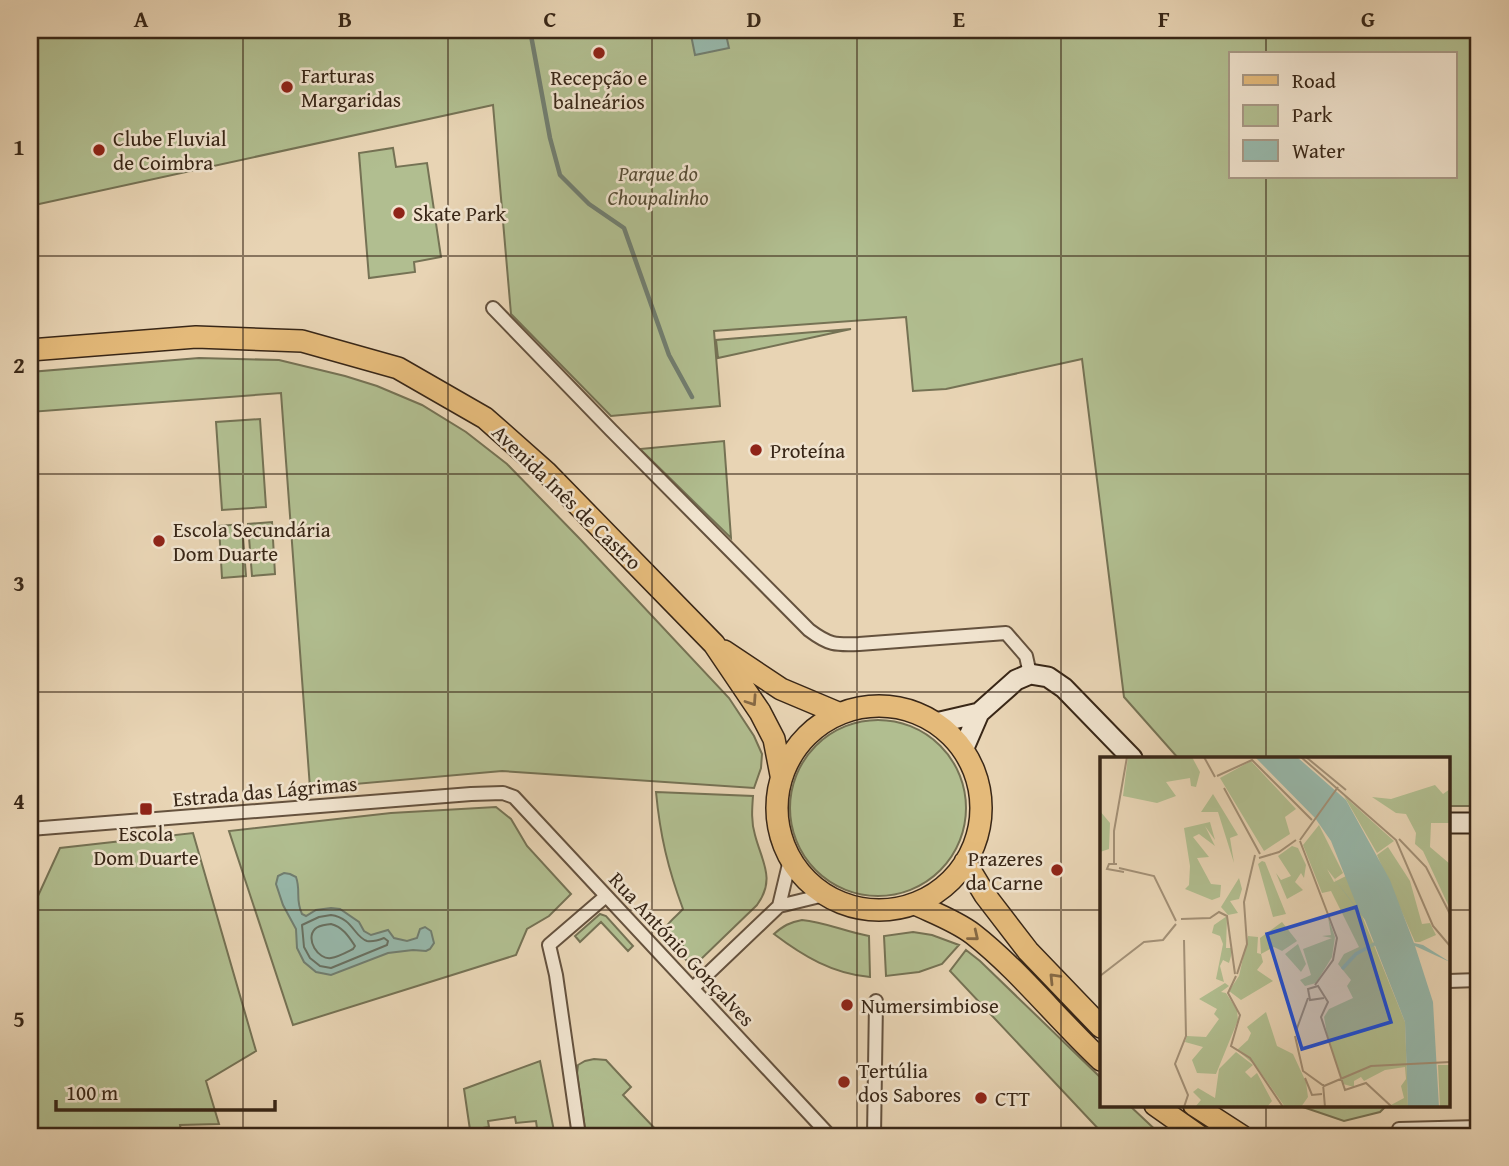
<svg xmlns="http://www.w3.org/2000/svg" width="1509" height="1166" viewBox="0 0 1509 1166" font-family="'Gentium Book Plus',serif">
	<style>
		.green { fill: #b1be90; stroke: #757254; stroke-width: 2; fill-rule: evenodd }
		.water { fill: #97b8ab; stroke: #717e70; stroke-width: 2 }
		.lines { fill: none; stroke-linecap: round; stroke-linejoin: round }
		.shore { stroke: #687061; stroke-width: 2 }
		.stream { stroke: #717e70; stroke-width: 4.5 }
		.street-casing { stroke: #65523e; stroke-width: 16 }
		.secondary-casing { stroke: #392717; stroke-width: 23 }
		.primary-casing { stroke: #392717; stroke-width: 24 }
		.street { stroke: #f0e3ce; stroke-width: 12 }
		.secondary { stroke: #f0e3ce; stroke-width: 19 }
		.primary { stroke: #e4ba7a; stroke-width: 21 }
		.oneway { stroke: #866944 }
		.grid { fill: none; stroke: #392717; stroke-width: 2; stroke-opacity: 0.55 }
		.poi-dot { fill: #8f2418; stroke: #f0e3ce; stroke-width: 2.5 }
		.labels { text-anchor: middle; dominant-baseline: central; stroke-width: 5; stroke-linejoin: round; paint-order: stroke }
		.poi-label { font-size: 21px; fill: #392717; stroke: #f0e3ce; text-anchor: start }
		.park-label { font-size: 21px; font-style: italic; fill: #574d35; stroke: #f0e3ce }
		.street-label { font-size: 21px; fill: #392717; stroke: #f0e3ce }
		.inset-river { fill: none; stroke: #97b8ab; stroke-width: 3.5 }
		.inset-road { fill: none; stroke: #a28f75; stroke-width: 2 }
		.view { fill: #1d4ed8; fill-opacity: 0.15; stroke: #1d4ed8; stroke-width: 3.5 }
		.inset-edge { fill: none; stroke: #392717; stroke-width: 3.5 }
		.neatline { fill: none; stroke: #392717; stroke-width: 2.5 }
		.grid-label { font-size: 23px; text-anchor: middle; font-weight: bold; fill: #392717 }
	</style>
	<rect width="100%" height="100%" fill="#e8d4b4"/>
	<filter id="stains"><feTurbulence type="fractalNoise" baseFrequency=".00286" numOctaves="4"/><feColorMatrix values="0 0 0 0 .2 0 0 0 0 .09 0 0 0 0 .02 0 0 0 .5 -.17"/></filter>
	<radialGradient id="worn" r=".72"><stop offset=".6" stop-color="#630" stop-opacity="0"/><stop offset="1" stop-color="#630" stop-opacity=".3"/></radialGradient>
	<path class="green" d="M30 30H1479V806H1448V758H1178L1124 697 1082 359 946 389 913 391 906 317 714 331 720 406 611 416 511 314 493 105 30 206ZM1231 54H1455V177H1231Z
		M393 148 396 167 427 163 441 257 414 262 415 272 369 278 359 153Z
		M851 329 718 358 716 340Z
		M199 358 279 360 345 376 377 386 422 405 466 432 507 464 580 539 729 698 754 736 762 754 761 768 754 788 502 771 310 788 281 393 30 412V372Z
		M260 419 266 507 222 510 216 422Z
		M724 441 731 538 640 449Z
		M272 522 275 574 252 576 248 524Z
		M242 524 246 576 222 578 219 526Z
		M790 808a88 88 0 1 1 176 0a88 88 0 1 1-176 0Z
		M656 792 753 796C752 809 751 822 755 835 762 862 776 879 757 905L697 963 688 962 678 951 683 946 676 938 668 945 663 941C661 926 674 919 683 909 668 869 660 835 656 792Z
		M496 807 511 819 527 846 571 894 549 916 527 929 516 955 293 1025 229 831 391 813Z
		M193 833 256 1051 206 1081 219 1124 180 1125 182 1136H30V899L38 896 60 848Z
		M600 914 606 916 633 946 628 951 601 922 580 942 575 936Z
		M802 920C825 922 846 932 869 936L870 977C833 974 803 956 774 934 783 926 790 922 802 920Z
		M913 932 932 935 959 945 942 964 919 972 886 976 884 936Z
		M966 950 980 961 1101 1078V1105H1129L1162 1136H1105L950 971Z
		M594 1059 606 1060 631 1087 623 1095 662 1136H586L577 1074 578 1065 585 1061Z
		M540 1061 555 1136H538L536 1121 516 1123 515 1117 488 1121 489 1127 470 1130 464 1089Z
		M1297 1105H1386V1106L1380 1112 1344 1121Z"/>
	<path class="water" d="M690 30H725L729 48 695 55Z
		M284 873 290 874 296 877C301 891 295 899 302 914L306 916 316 910 331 908 340 909 359 922 364 931 371 935 388 930 394 938 407 941 417 938 420 929 425 927 431 931 434 943 430 949 426 951 413 950 388 953 331 975 316 972 304 962 297 948 296 929 283 905 276 884 278 876Z"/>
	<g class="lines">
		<path class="shore" d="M331 915C353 918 354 937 367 941 373 942 379 940 384 938L388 941 387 945 331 968 320 966 310 958 304 947 302 925 319 917Z
			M331 924C343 927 349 937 355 946L353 949C347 952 338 957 331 958 318 960 305 939 315 929 319 925 326 925 331 924Z"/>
		<path class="stream" d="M530 30 550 138 560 175 589 204 624 228 669 355 692 397"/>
		<defs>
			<path id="street" d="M493 308 611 430 809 630C829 645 835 645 859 644L1006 633 1026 656 1030 674
				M30 829 471 794 503 793 514 797 830 1136
				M779 906 790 860
				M1448 981 1479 980
				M693 988 779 906 824 895
				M1399 1129 1479 1127
				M579 1136 556 975 549 945 606 896
				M874 1136 876 1001"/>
			<path id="secondary" d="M936 723 979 713
				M963 750 979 713 1016 680 1030 674 1048 677 1064 688 1132 758
				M1448 823H1479"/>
			<path id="primary" d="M30 350 196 337 302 341 398 368 485 418 546 472 714 644 760 712 774 739 781 775
				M724 651 781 689 838 713
				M777 808a102 102 0 1 1 204 0a102 102 0 1 1-204 0Z
				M965 862 985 895 1028 951 1101 1027
				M915 904C934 913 956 921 973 934 1019 970 1058 1020 1101 1060
				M1155 1105 1199 1136
				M1194 1105 1242 1136"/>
		</defs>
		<use href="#street" class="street-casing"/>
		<use href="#secondary" class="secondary-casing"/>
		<use href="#primary" class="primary-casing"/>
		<use href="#street" class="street"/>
		<use href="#secondary" class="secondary"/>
		<use href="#primary" class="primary"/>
	</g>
	<defs><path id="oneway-chevron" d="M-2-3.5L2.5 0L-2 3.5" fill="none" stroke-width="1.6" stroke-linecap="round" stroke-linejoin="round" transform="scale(1.75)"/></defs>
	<g class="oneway">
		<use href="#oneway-chevron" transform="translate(752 701) rotate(56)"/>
		<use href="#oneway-chevron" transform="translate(974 936) rotate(39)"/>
		<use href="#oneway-chevron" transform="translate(1054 978) rotate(-134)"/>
	</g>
	<path class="grid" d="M243 30V1136M448 30V1136M652 30V1136M857 30V1136M1061 30V1136M1266 30V54M1266 177V758M30 256H1479M30 474H1479M30 692H1479M30 910H1101M1448 910H1479M1266 1105V1136"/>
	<g class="poi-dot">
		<circle cx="599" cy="53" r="7"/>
		<circle cx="287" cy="87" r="7"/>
		<circle cx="99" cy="150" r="7"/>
		<circle cx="399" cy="213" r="7"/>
		<circle cx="756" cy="450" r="7"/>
		<circle cx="159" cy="541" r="7"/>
		<rect x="139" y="802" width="14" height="14" rx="3.5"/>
		<circle cx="1057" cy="870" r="7"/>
		<circle cx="847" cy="1005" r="7"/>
		<circle cx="844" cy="1082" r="7"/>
		<circle cx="981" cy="1098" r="7"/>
	</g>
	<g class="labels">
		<g class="poi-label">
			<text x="301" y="75">Farturas<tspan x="301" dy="24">Margaridas</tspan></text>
			<text x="599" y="77" text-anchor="middle">Recepção e<tspan x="599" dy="24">balneários</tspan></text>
			<text x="113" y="138">Clube Fluvial<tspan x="113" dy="24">de Coimbra</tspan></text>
			<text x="413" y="213">Skate Park</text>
			<text x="770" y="450">Proteína</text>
			<text x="173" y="529">Escola Secundária<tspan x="173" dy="24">Dom Duarte</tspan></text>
			<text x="146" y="833" text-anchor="middle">Escola<tspan x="146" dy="24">Dom Duarte</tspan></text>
			<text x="1043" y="858" text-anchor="end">Prazeres<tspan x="1043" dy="24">da Carne</tspan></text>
			<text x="861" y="1005">Numersimbiose</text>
			<text x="858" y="1070">Tertúlia<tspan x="858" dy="24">dos Sabores</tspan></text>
			<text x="995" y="1098">CTT</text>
		</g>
		<g class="park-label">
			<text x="658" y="173">Parque do<tspan x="658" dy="24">Choupalinho</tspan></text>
		</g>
		<g class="street-label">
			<text transform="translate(567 497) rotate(44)">Avenida Inês de Castro</text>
			<text transform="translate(265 791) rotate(-5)">Estrada das Lágrimas</text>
			<text transform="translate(682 949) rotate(47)">Rua António Gonçalves</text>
		</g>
	</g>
	<g transform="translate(1100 757)">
		<rect width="350" height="350" fill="#e8d4b4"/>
		<path d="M28 0H92L100 15 96 30 91 29 90 21 66 25 76 39 57 46 23 39ZM151 4 196 52 185 60 190 77 164 94 120 21ZM335 28 343 37 350 32V66H331L330 90 350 107V152L323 94 315 87 316 76 306 57 296 56 272 40 291 42ZM113 37 138 78 130 81 134 106 118 55H101ZM244 39 294 84 277 96ZM0 54 10 66 9 92 0 95ZM110 65 115 83 105 69 115 89 99 77 93 80 109 100 97 101 111 127 121 128 120 140 112 143 85 132 89 128 90 109 84 71ZM219 68 243 116 235 122 227 112 234 125 246 119 305 265 308 350 291 348 304 341 301 329 306 322 305 310 285 313 264 324 261 320 254 324V330L243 327 227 277 224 260 229 252 253 241 247 229 251 223 238 207 244 197 259 190 231 134 222 136 203 88ZM192 89 198 91 206 108 204 121 201 116 195 125 203 133 187 142 176 116 181 123 191 119 178 99ZM288 90 310 124 322 167 330 166 336 178 320 185H315L277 98ZM162 104 165 105 186 157 173 160 158 107ZM139 121 142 132 139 142 130 144 138 156 128 158 121 150ZM127 159 126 191H131V199L129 206 123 203 120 209 124 225 116 222 123 187 120 179 112 176 114 168ZM228 160 235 180 232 200 216 226 205 229 200 223 211 218 203 192 232 181 222 179 231 178ZM182 165 197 184 182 194 174 190 161 197 163 205 157 213 173 224 141 243 129 234 139 219 148 179 158 180 157 196 161 197 160 181ZM198 187 206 207 201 215 185 197ZM125 226 129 229 121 235 126 236 137 253 138 263 116 317 97 316 92 303 103 290 85 285 87 279 106 280 119 262 114 257 117 252 99 242ZM166 255 177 289 193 297 206 325 208 340 201 350H185L156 309 137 293 148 283 151 276 147 270ZM136 295 153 308 145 315 151 321 157 316 172 344 167 350H95L101 343 93 335 98 331 115 341 119 312ZM338 308H350V348L340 350Z" fill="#b1be90"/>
		<path d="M155 0H197L246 43 290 123 314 186 323 188 350 205 315 189 333 245 339 350H308L305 265 265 163 227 112 259 154 231 84 215 61Z" fill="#97b8ab"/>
		<path class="inset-river" d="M242 212 256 197 276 186"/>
		<path class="inset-road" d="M104 0 115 20M201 0 296 83 333 169 350 189M206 0 246 33M117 19 152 3 212 63M124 31 160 97M299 82 326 110 350 157M200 83 238 30M200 84 237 181 233 203 215 228M159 101 179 95 196 83M14 106V74L27 0M17 107H9L7 112 24 115M19 111 54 119 76 164M81 162 110 161 119 155 127 159 135 217M137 217 147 187 144 145 155 98M0 219 44 185 63 183 76 167M136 219 128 236 140 258 131 289 150 301 183 350M224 241 210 243 208 232 218 229 228 245 221 260 245 333 266 326 292 350M196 274 208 241M195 279 203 314 224 329 271 309 350 305M205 321 212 338 222 337M223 327 225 350M84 350 88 338 75 307 86 279 84 183"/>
		<path class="view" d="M256 150 291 265 202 292 167 177Z"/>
		<rect width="350" height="350" class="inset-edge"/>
	</g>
	<rect width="1509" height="1166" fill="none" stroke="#e8d4b4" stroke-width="77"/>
	<rect x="1229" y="52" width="228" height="126" fill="#f0e3ce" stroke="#a79885" stroke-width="2"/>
	<rect x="1243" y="75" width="35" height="10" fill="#e4ba7a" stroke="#a79885" stroke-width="2"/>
	<text x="1292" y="88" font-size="21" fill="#392717">Road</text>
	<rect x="1243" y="105" width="35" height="21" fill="#b1be90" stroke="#a79885" stroke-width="2"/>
	<text x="1292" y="122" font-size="21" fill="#392717">Park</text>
	<rect x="1243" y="140" width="35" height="21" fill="#97b8ab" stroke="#a79885" stroke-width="2"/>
	<text x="1292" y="158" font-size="21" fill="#392717">Water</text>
	<path d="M56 1100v10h219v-10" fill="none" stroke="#392717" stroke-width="3.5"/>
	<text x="66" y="1100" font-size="21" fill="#392717" stroke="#f0e3ce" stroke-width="5" paint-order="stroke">100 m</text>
	<rect x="38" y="38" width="1432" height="1090" class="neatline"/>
	<g class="grid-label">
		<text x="141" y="27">A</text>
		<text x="345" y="27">B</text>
		<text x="550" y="27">C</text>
		<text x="754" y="27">D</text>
		<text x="959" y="27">E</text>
		<text x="1164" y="27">F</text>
		<text x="1368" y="27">G</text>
		<text x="19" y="155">1</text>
		<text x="19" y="373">2</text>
		<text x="19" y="591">3</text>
		<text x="19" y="809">4</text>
		<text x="19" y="1027">5</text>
	</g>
	<rect width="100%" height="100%" filter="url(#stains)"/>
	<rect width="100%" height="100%" fill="url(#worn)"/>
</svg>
